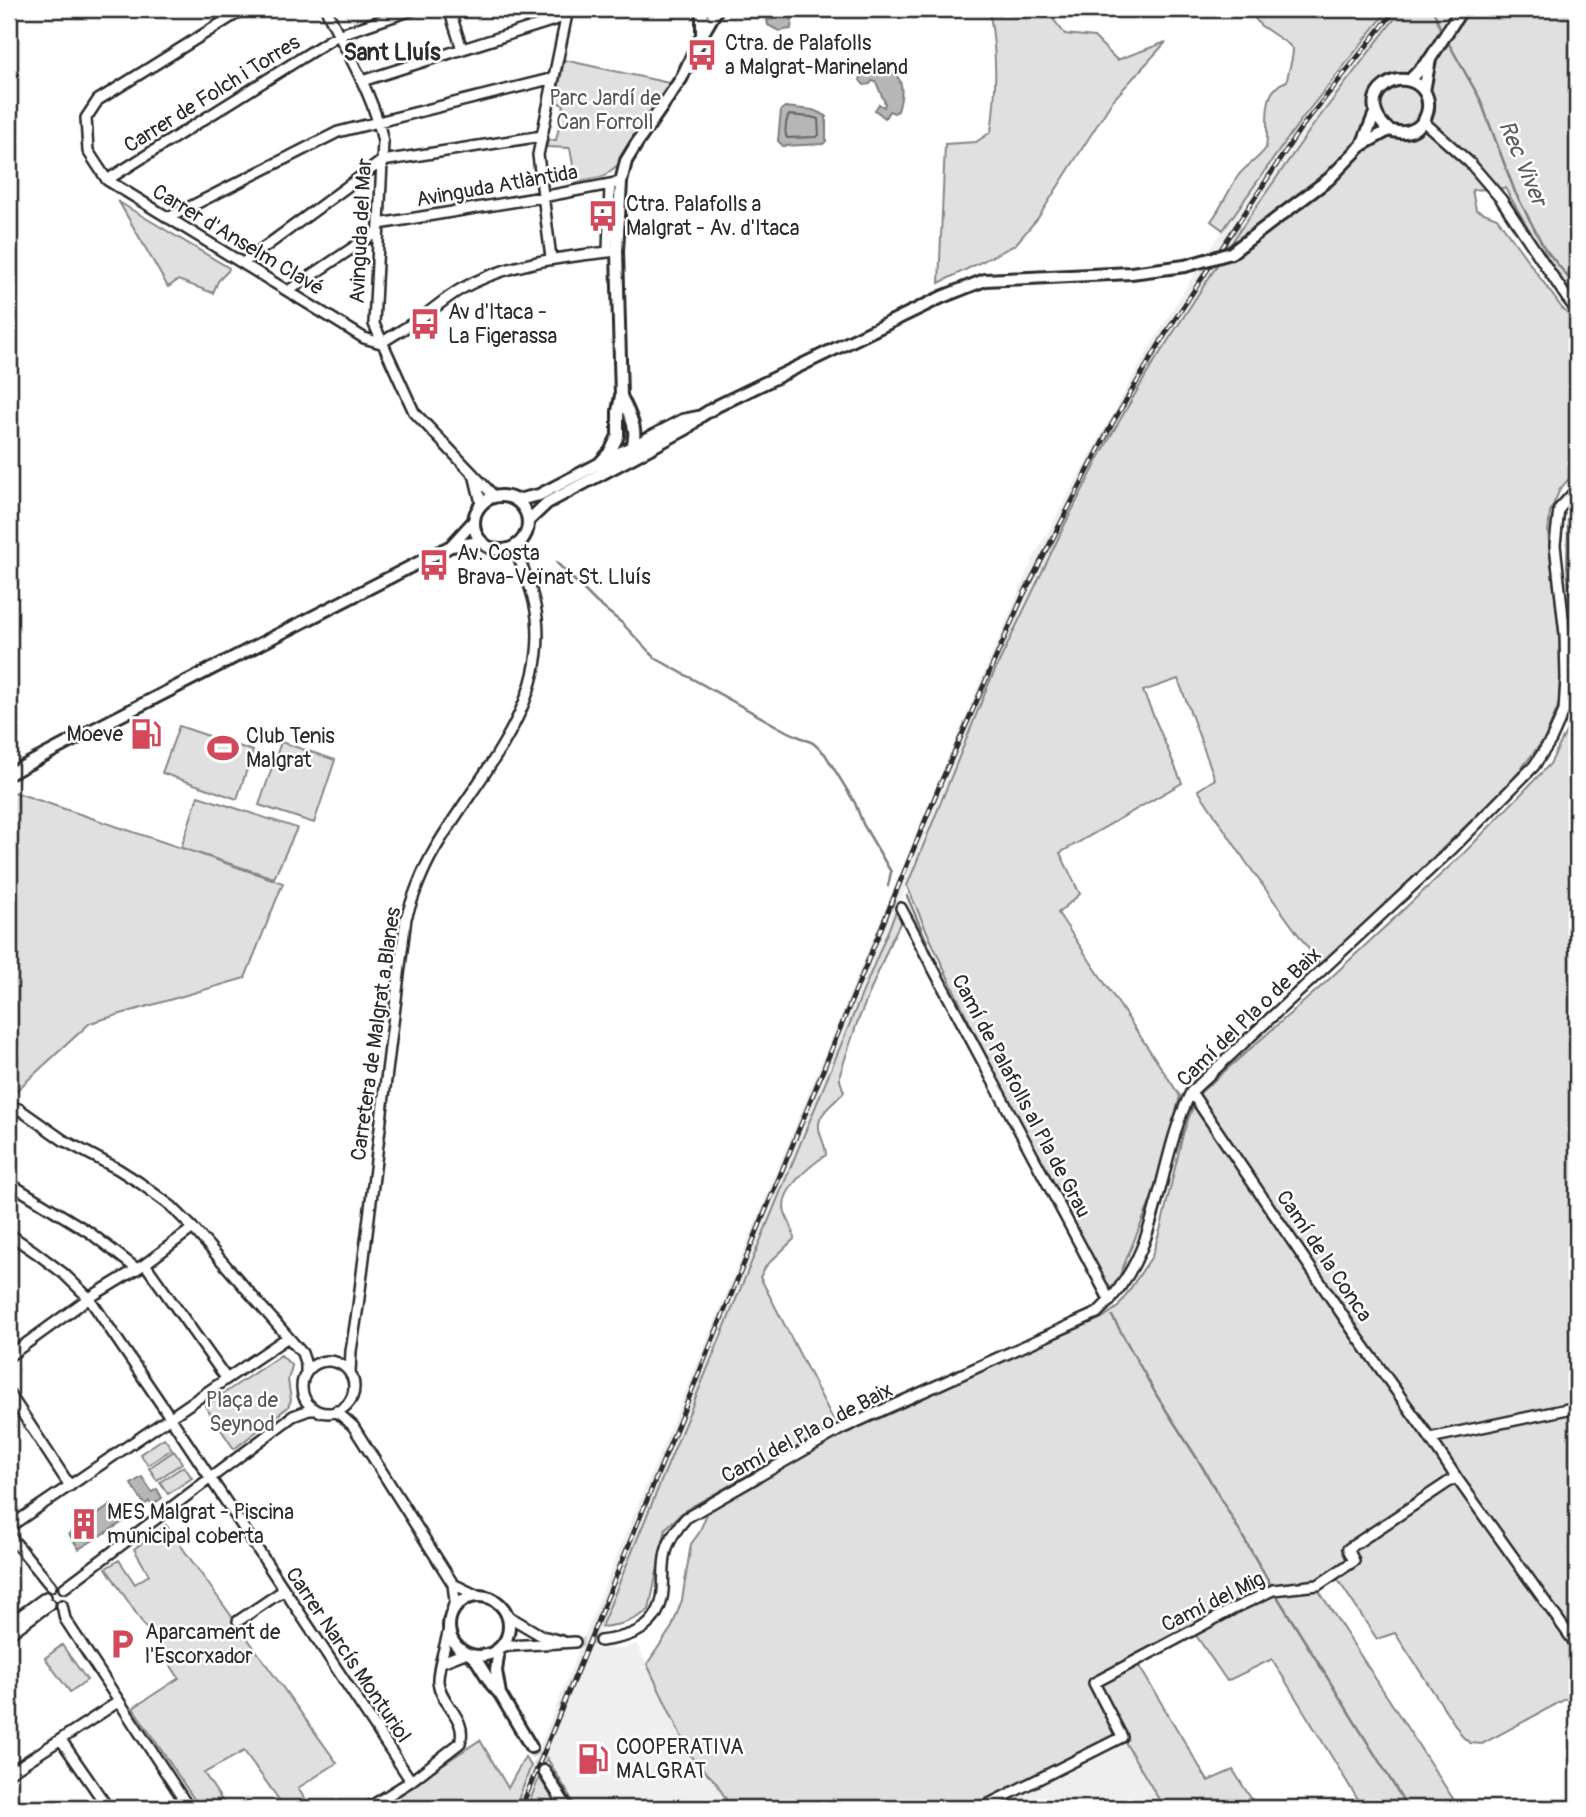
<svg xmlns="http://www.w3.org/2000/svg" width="1586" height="1817" viewBox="0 0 1586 1817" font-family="Pangolin,sans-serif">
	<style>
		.built { fill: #efefef }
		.green { fill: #e0e0e0; stroke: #868686; stroke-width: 2 }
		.water { fill: #b6b6b6; stroke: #7e7e7e; stroke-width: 2 }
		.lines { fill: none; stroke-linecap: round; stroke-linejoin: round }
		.shore { stroke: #636363; stroke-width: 2 }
		.stream { stroke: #7e7e7e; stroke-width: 2.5 }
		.minor-tunnel { stroke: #d5d5d5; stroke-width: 9; stroke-dasharray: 9 4.5; stroke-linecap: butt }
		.tertiary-tunnel { stroke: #d5d5d5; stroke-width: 10; stroke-dasharray: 10 5; stroke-linecap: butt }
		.minor-casing { stroke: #2b2b2b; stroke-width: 14 }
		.tertiary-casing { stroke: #2b2b2b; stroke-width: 16 }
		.minor { stroke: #fff; stroke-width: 9 }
		.tertiary { stroke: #fff; stroke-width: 10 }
		.rail-casing { stroke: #2b2b2b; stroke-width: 5 }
		.rail { stroke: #fff; stroke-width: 2.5; stroke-dasharray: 8; stroke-linecap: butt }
		.tertiary-bridge-casing { stroke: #2b2b2b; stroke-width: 16; stroke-linecap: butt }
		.tertiary-bridge { stroke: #fff; stroke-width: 10 }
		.labels { text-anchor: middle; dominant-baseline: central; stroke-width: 5; stroke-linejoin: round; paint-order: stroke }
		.poi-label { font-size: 21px; fill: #2b2b2b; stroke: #fff; text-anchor: start }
		.street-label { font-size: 21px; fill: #2b2b2b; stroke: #fff }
		.park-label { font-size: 21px; fill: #585858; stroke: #fff }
		.neighbourhood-label { font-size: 23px; font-weight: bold; fill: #2b2b2b; stroke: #fff }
		.water-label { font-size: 23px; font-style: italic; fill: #5c5c5c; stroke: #fff }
	</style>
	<rect width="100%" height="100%" fill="#fff"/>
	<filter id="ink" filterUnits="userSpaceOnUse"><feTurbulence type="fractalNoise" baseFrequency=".0143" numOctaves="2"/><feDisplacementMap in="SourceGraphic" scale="14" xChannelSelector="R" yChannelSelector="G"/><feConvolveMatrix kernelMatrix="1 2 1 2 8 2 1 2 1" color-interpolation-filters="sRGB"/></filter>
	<g filter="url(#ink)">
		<path class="built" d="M1389 9H1402L1312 127 1238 233 1151 367 1110 437 1065 524 989 683 922 849 593 1648 623 1649 637 1644 691 1757 717 1782 731 1808H577L547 1759 527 1808H515L628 1528 693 1374 828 1046 980 682 1033 559 1145 355 1193 276 1237 208 1300 121Z
			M1122 1737 1164 1808H974Z"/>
		<path class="green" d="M989 9H1045L1065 34 1094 37 1117 60 1166 42 1113 100 1038 218 1015 245 939 283 945 144 976 142 991 132C997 89 997 52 989 9Z
			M1248 9H1389L1300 121 1223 230 1211 221C1222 207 1228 191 1238 176 1246 165 1258 160 1266 148 1270 125 1259 90 1287 81 1288 70 1293 61 1293 49L1288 44 1260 25Z
			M1402 9H1577V300L1545 257 1505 188 1472 190 1476 210 1497 218 1562 308 1577 323V470L1560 489 1550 512 1548 533 1561 652 1559 704 1545 738 1510 783 1321 966 1246 862 1198 790 1215 779 1178 679 1143 691 1182 783 1060 853 1080 894 1058 913 1180 1096 1154 1193 1119 1277 1110 1291C1038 1158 966 1025 907 886L989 683 1065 524 1110 437 1151 367 1238 233 1312 127Z
			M564 60 669 83 662 98 620 163 604 176 576 182 570 148 547 147 548 140H556L564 105 556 102Z
			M119 202 229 268 228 271 218 281 213 293 178 280 168 287Z
			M1577 503V667L1567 566 1568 518Z
			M1577 685V1693L1482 1744 1470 1743 1463 1737 1395 1633 1377 1639 1338 1580 1317 1588 1459 1808H1363L1272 1659 1227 1681 1195 1634 1136 1661 1208 1781 1233 1770 1257 1808H1164L1122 1737 974 1808H731L716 1782 691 1757 647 1664 672 1627 682 1600 691 1544 699 1533 709 1509 843 1433 944 1386 1102 1318 1118 1307 1152 1256 1161 1227 1183 1134 1192 1109 1201 1092 1325 983 1466 851 1550 764 1572 720Z
			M179 726 253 751 237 799 162 773Z
			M281 742 335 760 314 823 259 805Z
			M14 792 181 848 198 796 297 828 274 878 182 848 283 883 245 978 90 1023 16 1091 9 1088V795Z
			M897 909 904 916 891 941 857 1023 840 1074V1080L844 1092C836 1102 817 1113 819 1128 820 1138 826 1145 826 1155 811 1165 778 1191 785 1212 788 1221 794 1229 794 1239L766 1266 760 1277 836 1425 684 1511 666 1528 649 1610C631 1622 623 1625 601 1627Z
			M281 1355 292 1366 288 1380 291 1400 288 1407 234 1449 205 1406Z
			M164 1438 172 1449 148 1465 140 1454Z
			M174 1451 182 1463 157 1480 149 1468Z
			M184 1466 192 1478 168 1494 160 1482Z
			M166 1525 337 1763 298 1788 310 1808H285L244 1751 204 1773 227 1808H200L133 1708 179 1678 106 1568 119 1560 135 1584 149 1575 134 1549Z
			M62 1645 87 1680 70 1692 45 1658Z
			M480 1740 508 1788 525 1757 531 1766 515 1808H376Z
			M547 1758 577 1808H527Z"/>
		<path class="water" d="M776 9H793L791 29 779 31 768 25 767 20 774 19 776 15 779 14Z
			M875 69C904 69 905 88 898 111L894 113 889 111 885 118 875 110 879 104 884 107 885 103 876 82 872 81 870 84 864 85 860 80 862 73H869Z
			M785 107 813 110 826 116V141L823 144 783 146 778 141 781 110Z
			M142 1477 152 1492 157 1489 162 1498 152 1505 149 1501 145 1505 131 1484Z
			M111 1505 123 1522 79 1549 69 1534Z"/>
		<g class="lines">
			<path class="shore" d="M789 115 811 117 818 119 819 135 816 137 787 138C784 133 786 120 789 115Z"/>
			<path class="stream" d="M1433 9 1440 28
				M1449 44 1480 99 1515 192 1545 249 1577 288
				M556 562 596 602 622 623 655 658 784 730 813 743 825 754 855 803 863 824 891 872 888 886
				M907 896 945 983
				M1081 1255 1102 1299
				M1112 1316 1157 1396 1200 1463 1272 1587
				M1275 1593 1408 1808"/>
			<path class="minor-tunnel" d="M575 1642 600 1641"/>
			<path class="tertiary-tunnel" d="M531 1747 544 1771"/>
			<defs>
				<path id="minor" d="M244 9 98 100 86 118 88 151 107 180 364 338 381 343
					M326 9C346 52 374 95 383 142L374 324 414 412 494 496
					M449 9 462 49
					M362 81 567 16
					M1424 122 1470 163 1501 199 1567 298 1577 311
					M107 180 338 35 415 9
					M168 218 338 132 554 78
					M379 224 542 197 621 182
					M608 252 610 184
					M551 258 538 155 568 9
					M243 263 382 161 542 136
					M288 291 378 231
					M381 343C395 334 409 326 422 317 435 308 447 297 461 289 509 262 563 257 617 251
					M475 478 481 503
					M901 908 1110 1301
					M1191 1092 1354 1332 1430 1438
					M9 1107 19 1109 63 1140 118 1169 140 1183 171 1206 193 1228 302 1353 306 1365V1372
					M9 1183 89 1232 137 1269
					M9 1234 35 1252 63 1273 89 1298 170 1417 411 1781
					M145 1264 226 1378
					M9 1356 89 1298 145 1264 193 1228
					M302 1387a26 26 0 1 1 52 0a26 26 0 1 1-52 0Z
					M350 1373 351 1351 358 1306 406 918C414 894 422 871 435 849 477 777 547 708 537 618 534 593 524 570 514 547
					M9 1393 70 1486
					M336 1411 353 1426 453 1584 455 1601 451 1614
					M1456 1477 1577 1646
					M9 1527 288 1337
					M9 1535 51 1586
					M453 1584 478 1596
					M64 1588 293 1416 309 1410H315
					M62 1605 65 1619 189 1808
					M508 1616 542 1636 562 1641
					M238 1621 284 1590
					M9 1624 46 1597
					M9 1634 50 1604
					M600 1641C632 1637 660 1628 663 1591 664 1578 663 1564 666 1552 669 1539 677 1528 686 1518L841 1429 1097 1313C1163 1253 1155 1166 1191 1092L1451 850 1534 766 1551 740 1564 711 1566 679 1565 634 1555 545 1559 509 1577 489
					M498 1649 509 1646 575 1642
					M442 1662 465 1653
					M61 1740 108 1808
					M9 1773 118 1702
					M9 1799 15 1808
					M368 1808 411 1781 460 1743C468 1718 441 1705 438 1682 437 1667 447 1643 449 1627
					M981 1808 1122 1737 1094 1683 1233 1609 1273 1590 1318 1585 1354 1561 1348 1549 1456 1477 1430 1438 1577 1407"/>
				<path id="tertiary" d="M702 32V9
					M1410 80 1430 59 1462 9
					M1424 91 1430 59
					M1362 145 1375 113
					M1231 253 1329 179 1362 145 1389 130C1431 144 1443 86 1406 80 1399 79 1392 80 1386 85 1367 98 1374 118 1389 130
					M621 396C629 414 640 430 631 449
					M598 465 610 452 618 436V411L621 396 617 251 621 182 626 161 637 143 681 79 702 35 717 9
					M474 523a27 27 0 1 1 54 0a27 27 0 1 1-54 0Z
					M517 500 539 495 683 420 698 417
					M528 521 547 503 686 429 701 416 717 406 942 297 985 280 1131 273 1185 266
					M451 546 473 522
					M9 774 102 725 451 546 481 542
					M449 1626a30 30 0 1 1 60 0a30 30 0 1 1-60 0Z
					M496 1651 498 1656 496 1671 500 1694
					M471 1655 477 1661 492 1685 500 1694 531 1747
					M544 1771 567 1808"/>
			</defs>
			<use href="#minor" class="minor-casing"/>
			<use href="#tertiary" class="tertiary-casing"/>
			<use href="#minor" class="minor"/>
			<use href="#tertiary" class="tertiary"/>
			<defs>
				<path id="rail" d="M521 1808 941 782 1023 596 1112 424 1166 333 1300 129 1396 9"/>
			</defs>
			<use href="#rail" class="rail-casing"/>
			<use href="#rail" class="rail"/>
			<defs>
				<path id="tertiary-bridge" d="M1185 266 1231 253"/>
			</defs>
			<use href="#tertiary-bridge" class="tertiary-bridge-casing"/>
			<use href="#tertiary-bridge" class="tertiary-bridge"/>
		</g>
	</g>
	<defs>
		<symbol id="bus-bare" viewBox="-9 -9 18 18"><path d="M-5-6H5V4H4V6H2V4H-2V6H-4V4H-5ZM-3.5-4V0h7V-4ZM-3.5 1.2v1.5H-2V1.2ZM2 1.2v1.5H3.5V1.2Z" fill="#d1495b" stroke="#fff" stroke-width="2.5" paint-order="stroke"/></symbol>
		<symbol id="fuel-bare" viewBox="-9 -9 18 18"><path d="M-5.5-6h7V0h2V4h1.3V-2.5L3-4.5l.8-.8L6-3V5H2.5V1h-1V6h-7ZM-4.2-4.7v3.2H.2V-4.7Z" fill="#d1495b" stroke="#fff" stroke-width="2.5" paint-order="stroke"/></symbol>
		<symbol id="stadium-bare" viewBox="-9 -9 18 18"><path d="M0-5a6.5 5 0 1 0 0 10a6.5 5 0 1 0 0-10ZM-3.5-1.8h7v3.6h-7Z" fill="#d1495b" stroke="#fff" stroke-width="2.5" paint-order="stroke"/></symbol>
		<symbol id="building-bare" viewBox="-9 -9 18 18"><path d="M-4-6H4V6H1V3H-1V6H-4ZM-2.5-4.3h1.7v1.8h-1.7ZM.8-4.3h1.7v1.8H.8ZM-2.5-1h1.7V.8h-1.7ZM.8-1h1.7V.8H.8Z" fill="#d1495b" stroke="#fff" stroke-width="2.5" paint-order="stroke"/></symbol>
		<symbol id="parking-bare" viewBox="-9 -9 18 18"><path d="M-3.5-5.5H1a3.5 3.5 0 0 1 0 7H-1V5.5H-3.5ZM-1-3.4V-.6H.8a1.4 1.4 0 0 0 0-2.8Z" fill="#d1495b" stroke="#fff" stroke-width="2.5" paint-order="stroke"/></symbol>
	</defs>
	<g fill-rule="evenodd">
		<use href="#bus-bare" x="680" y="33" width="44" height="44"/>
		<use href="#bus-bare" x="581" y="194" width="44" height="44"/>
		<use href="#bus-bare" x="403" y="302" width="44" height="44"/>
		<use href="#bus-bare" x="412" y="543" width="44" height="44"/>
		<use href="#fuel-bare" x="124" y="712" width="44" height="44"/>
		<use href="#stadium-bare" x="201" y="726" width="44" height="44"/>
		<use href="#building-bare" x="62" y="1502" width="44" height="44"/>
		<use href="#parking-bare" x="100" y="1622" width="44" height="44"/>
		<use href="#fuel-bare" x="571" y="1737" width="44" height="44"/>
	</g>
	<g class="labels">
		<g class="poi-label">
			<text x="725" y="43">Ctra. de Palafolls<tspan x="725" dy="24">a Malgrat-Marineland</tspan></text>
			<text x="626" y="204">Ctra. Palafolls a<tspan x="626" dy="24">Malgrat - Av. d'Itaca</tspan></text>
			<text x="448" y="312">Av d'Itaca -<tspan x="448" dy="24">La Figerassa</tspan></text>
			<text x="457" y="553">Av. Costa<tspan x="457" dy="24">Brava-Veïnat St. Lluís</tspan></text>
			<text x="123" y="734" text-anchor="end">Moeve</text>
			<text x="246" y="736">Club Tenis<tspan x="246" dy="24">Malgrat</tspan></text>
			<text x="107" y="1512">MES Malgrat - Piscina<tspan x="107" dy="24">municipal coberta</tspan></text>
			<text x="145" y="1632">Aparcament de<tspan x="145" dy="24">l'Escorxador</tspan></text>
			<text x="616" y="1747">COOPERATIVA<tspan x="616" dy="24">MALGRAT</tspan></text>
		</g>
		<g class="street-label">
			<text transform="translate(212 94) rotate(-32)">Carrer de Folch i Torres</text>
			<text transform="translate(497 186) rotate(-10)">Avinguda Atlàntida</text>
			<text transform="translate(361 231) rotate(-87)">Avinguda del Mar</text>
			<text transform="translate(238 240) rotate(31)">Carrer d'Anselm Clavé</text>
			<text transform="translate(1249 1017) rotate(-44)">Camí del Pla o de Baix</text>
			<text transform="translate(376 1034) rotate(-82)">Carretera de Malgrat a Blanes</text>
			<text transform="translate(1021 1096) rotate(62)">Camí de Palafolls al Pla de Grau</text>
			<text transform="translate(1324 1256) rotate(56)">Camí de la Conca</text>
			<text transform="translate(807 1433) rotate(-28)">Camí del Pla o de Baix</text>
			<text transform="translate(1213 1602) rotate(-26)">Camí del Mig</text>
			<text transform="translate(348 1655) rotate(56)">Carrer Narcís Monturiol</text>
		</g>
		<g class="park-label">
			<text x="605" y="98">Parc Jardí de<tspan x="605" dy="24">Can Forroll</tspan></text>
			<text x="242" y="1400">Plaça de<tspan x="242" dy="24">Seynod</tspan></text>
		</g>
		<g class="neighbourhood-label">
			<text x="392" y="52">Sant Lluís</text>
		</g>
		<g class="water-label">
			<text transform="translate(1523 163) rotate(67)">Rec Viver</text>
		</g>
	</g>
	<rect width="1586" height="1817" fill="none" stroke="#fff" stroke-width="35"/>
	<rect x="18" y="18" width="1551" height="1782" fill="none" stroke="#2b2b2b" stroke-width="2.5" filter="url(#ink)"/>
</svg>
